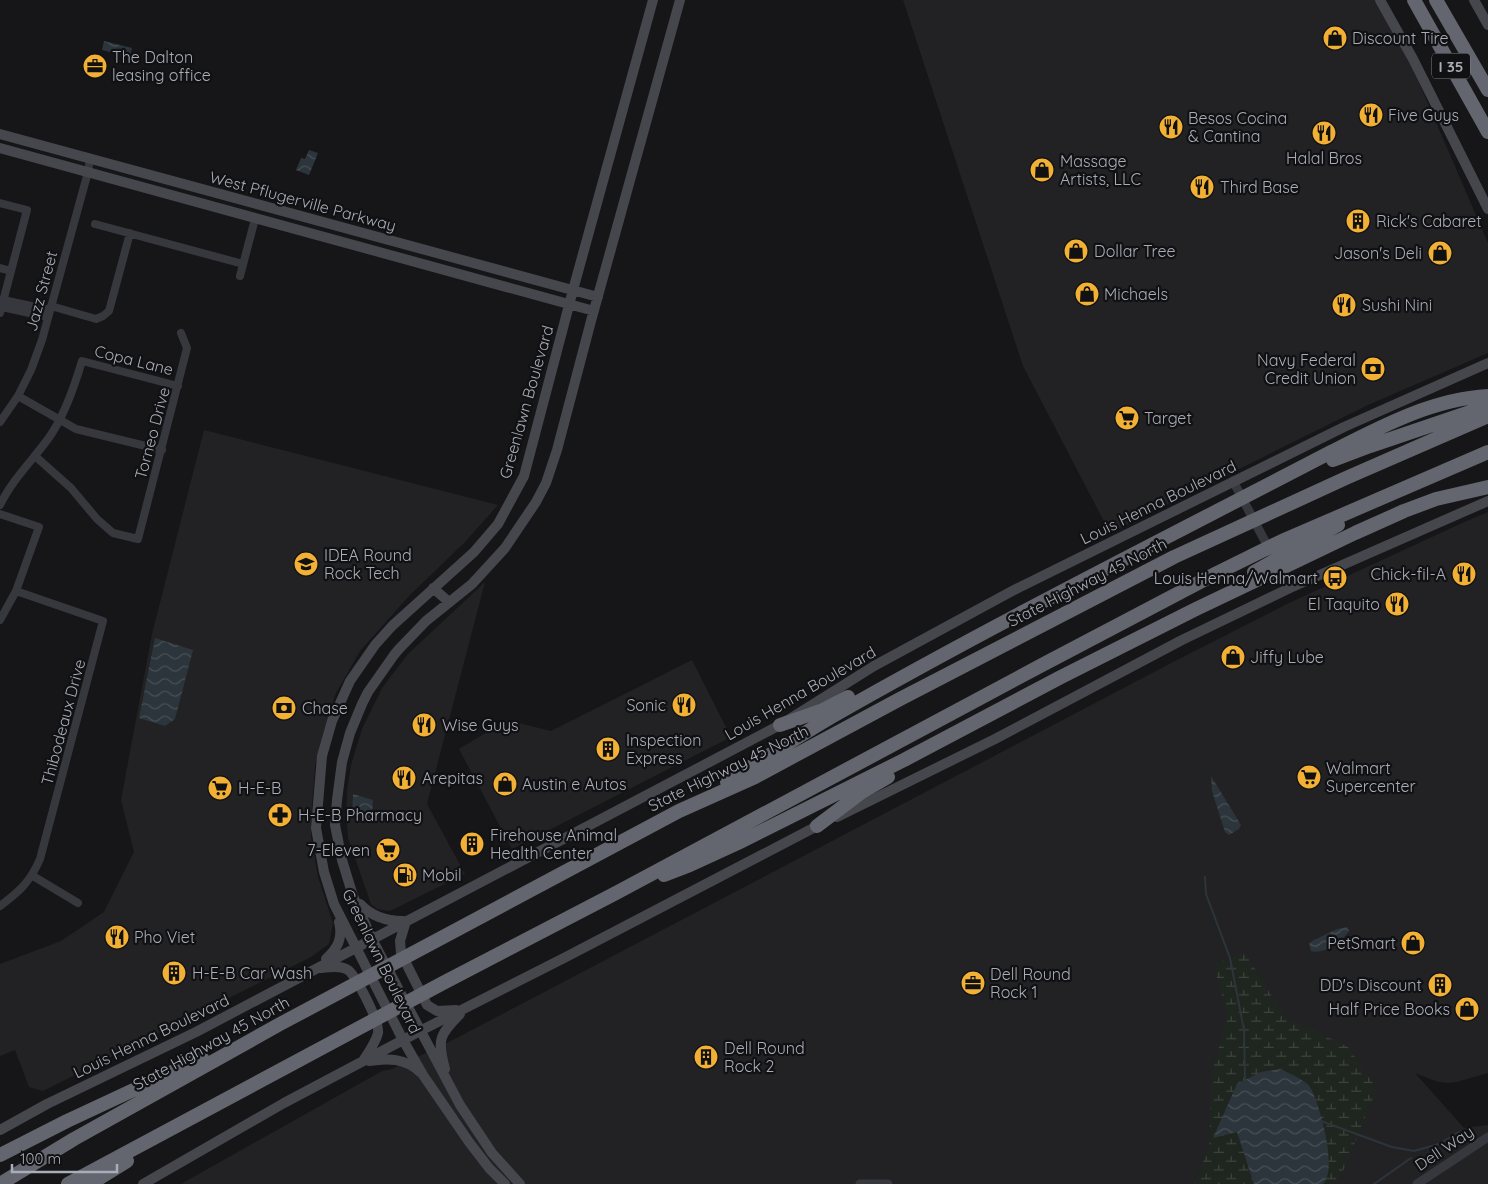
<svg xmlns="http://www.w3.org/2000/svg" width="1488" height="1184" viewBox="0 0 1488 1184" font-family="Quicksand,sans-serif">
	<style>
		.built { fill: #222225 }
		.wetland { fill: url(#wetland-marsh) }
		.water { fill: url(#water-waves) }
		.lines { fill: none; stroke-linecap: round; stroke-linejoin: round }
		.stream { stroke: #2c353c; stroke-width: 2 }
		.minor { stroke: #37383d; stroke-width: 8 }
		.tertiary { stroke: #37383d; stroke-width: 9 }
		.secondary { stroke: #45474d; stroke-width: 10 }
		.motorway { stroke: #63666e; stroke-width: 14 }
		.labels { text-anchor: middle; dominant-baseline: central; stroke-width: 4.5; stroke-linejoin: round; paint-order: stroke }
		.shield { fill: #111113; stroke: #7b7e86; stroke-width: 1 }
		.shield-label { font-size: 15px; font-weight: bold; fill: #a8adb8 }
		.poi-label { font-size: 16px; fill: #a8adb8; stroke: #111113; text-anchor: start }
		.street-label { font-size: 16px; fill: #a8adb8; stroke: #111113 }
	</style>
	<defs>
		<pattern id="wetland-marsh" width="20" height="14" patternUnits="userSpaceOnUse" patternTransform="scale(1.25)"><rect width="20" height="14" fill="#1e261f"/><path d="M1 5h8M5 5V1M11 12h8M15 12V8" fill="none" stroke="#3c433d"/></pattern>
		<pattern id="water-waves" width="16" height="10" patternUnits="userSpaceOnUse" patternTransform="scale(1.25)"><rect width="16" height="10" fill="#2c353c"/><path d="M0 5q4-4 8 0t8 0" fill="none" stroke="#485056"/></pattern>
	</defs>
	<rect width="100%" height="100%" fill="#161618"/>
	<path class="built" d="M903 0H1380L1392 20 1488 243V353L1368 405 1110 533 1023 366Z
		M204 430 498 505 465 542 409 596 360 651 335 695 315 766 311 818V837L318 877 333 923 329 944 311 957 43 1091 29 1087 15 1050 0 1056V964L61 941 104 912 134 852 121 800 152 634Z
		M1488 512V1073L1457 1082 1449 1083 1438 1082 1415 1073 1464 1128 1488 1125V1184H181L382 1071 392 1069 449 1042 1177 660 1287 604 1462 523Z
		M485 582 427 804 465 874 390 911 377 909 371 904 348 838 346 815 347 792 351 765 362 729 382 688 408 654Z
		M692 660 731 737 512 849 459 749 507 720 551 731Z"/>
	<path class="wetland" d="M1245 953 1284 1016 1348 1047 1377 1089 1344 1169 1333 1184H1194L1209 1147 1212 1071 1228 1017 1213 964Z"/>
	<path class="water" d="M104 41 132 48 130 57 102 50Z
		M309 150 318 153 309 175 296 170 301 158 305 159Z
		M155 638 193 650 175 719 165 726 139 718Z
		M1211 776 1241 825 1239 829 1229 835 1225 832 1212 791Z
		M353 794 373 800 372 815 369 818 352 815Z
		M1347 927 1349 931C1342 941 1324 955 1311 951L1309 944 1312 941 1337 929Z
		M1281 1069C1288 1073 1307 1081 1310 1087 1320 1104 1338 1170 1323 1184H1254L1237 1132 1213 1138 1237 1084 1261 1072Z"/>
	<g class="lines">
		<path class="stream" d="M1205 877 1206 894 1230 958 1244 1030 1245 1082
			M1321 1121 1392 1147 1414 1151 1439 1144 1459 1132
			M1374 1184 1411 1158"/>
		<path class="minor" d="M0 203 27 210 0 313
			M95 224 243 264
			M0 268 11 271
			M240 276 255 219
			M3 300 50 310
			M51 306 96 319 103 316 109 311 130 233
			M2 307 48 317
			M18 396 76 429 162 450
			M0 422 18 396 31 370 42 340 88 172 90 159
			M35 456 71 488 97 519 113 533 138 539 187 348 181 333
			M0 505C12 480 31 462 48 439 64 417 74 388 82 361L178 386
			M0 514 39 527 16 591 0 620
			M33 876 78 903
			M0 906C20 891 30 882 40 859L103 621 16 591"/>
		<path class="tertiary" d="M1233 481 1290 588
			M860 1184H888
			M1417 1184 1488 1137"/>
		<path class="secondary" d="M1380 0 1413 59 1488 209
			M1474 0 1488 25
			M0 134 598 297
			M0 148 594 311
			M433 588 449 602
			M837 817 995 739 1182 640 1290 588 1488 501
			M360 904C371 916 386 921 403 921
			M406 921 400 941 401 953 427 1005 437 1011 456 1010
			M326 959C338 948 343 938 339 922
			M321 968C329 967 341 965 348 970 356 976 380 1022 378 1033 376 1042 368 1053 363 1061
			M369 1061C388 1058 405 1058 420 1072
			M445 1069C437 1039 439 1036 460 1014
			M0 1130 47 1104 196 1032 780 725 874 666 1016 589 1344 427 1488 363
			M143 1184 284 1103 420 1031 564 958 823 823
			M505 1184 489 1168 469 1142 423 1075 403 1040 334 904 324 872 316 828 322 756 332 721 350 681 375 645 392 626 474 552 498 524 524 476 573 290 653 0
			M520 1184 492 1153 460 1105 372 939 353 896 342 860 335 825 337 800 342 762 350 733 362 704 368 692 394 655 399 649 426 621 472 584 505 548 536 502 546 483 557 450 591 321 680 0"/>
		<path class="motorway" d="M1414 0 1488 132
			M1436 0 1488 90
			M1333 460 1370 446 1488 406
			M1254 572 1338 525
			M780 725 823 710 848 697
			M727 782C762 760 797 737 833 716 996 623 1164 539 1331 452 1380 427 1432 399 1488 396
			M817 826 862 792 888 777
			M664 875 690 865 738 843 904 760 1061 677 1196 609 1355 533 1404 511 1436 499 1488 487
			M0 1155 67 1121 202 1058
			M0 1184 74 1139 280 1024 679 811 755 777 900 699 1174 557 1346 478 1488 416
			M68 1184 443 983 616 893 1042 665 1217 573 1282 541 1488 452
			M90 1184 127 1161"/>
	</g>
	<defs>
		<symbol id="shop-disc" viewBox="-11 -11 22 22"><circle r="9.5" fill="#f2b134" stroke="#111113"/><path d="M-5-2.5h2.3a2.7 3.5 0 0 1 5.4 0H5L5.5 6h-11ZM-1.5-2.5h3a1.5 2.3 0 0 0-3 0Z" fill="#111"/></symbol>
		<symbol id="office-disc" viewBox="-11 -11 22 22"><circle r="9.5" fill="#f2b134" stroke="#111113"/><path d="M-6-3h4V-5.5h4V-3h4V5H-6ZM-1-4.5V-3h2v-1.5ZM-6 0V1H6V0Z" fill="#111"/></symbol>
		<symbol id="restaurant-disc" viewBox="-11 -11 22 22"><circle r="9.5" fill="#f2b134" stroke="#111113"/><path d="M-5-6h1v4h1v-4h1v4h1v-4h1v5L-1.5 .5V6h-2V.5L-5-1ZM5-6V6H3V1.5H1.5Q1.5-4 5-6Z" fill="#111"/></symbol>
		<symbol id="building-disc" viewBox="-11 -11 22 22"><circle r="9.5" fill="#f2b134" stroke="#111113"/><path d="M-4-6H4V6H1V3H-1V6H-4ZM-2.5-4.3h1.7v1.8h-1.7ZM.8-4.3h1.7v1.8H.8ZM-2.5-1h1.7V.8h-1.7ZM.8-1h1.7V.8H.8Z" fill="#111"/></symbol>
		<symbol id="bank-disc" viewBox="-11 -11 22 22"><circle r="9.5" fill="#f2b134" stroke="#111113"/><path d="M-6-4H6V4H-6ZM0-2.3a2.3 2.3 0 1 0 0 4.6a2.3 2.3 0 1 0 0-4.6Z" fill="#111"/></symbol>
		<symbol id="supermarket-disc" viewBox="-11 -11 22 22"><circle r="9.5" fill="#f2b134" stroke="#111113"/><path d="M-6-5.5h2.5l.6 2H6L4.5 2H-2.5L-4.4-4H-6ZM-1.5 3.2a1.3 1.3 0 1 0 .1 0ZM3 3.2a1.3 1.3 0 1 0 .1 0Z" fill="#111"/></symbol>
		<symbol id="school-disc" viewBox="-11 -11 22 22"><circle r="9.5" fill="#f2b134" stroke="#111113"/><path d="M0-5L7-2L0 1L-7-2ZM-4 1L0 2.5L4 1V4Q0 6-4 4Z" fill="#111"/></symbol>
		<symbol id="bus-disc" viewBox="-11 -11 22 22"><circle r="9.5" fill="#f2b134" stroke="#111113"/><path d="M-5-6H5V4H4V6H2V4H-2V6H-4V4H-5ZM-3.5-4V0h7V-4ZM-3.5 1.2v1.5H-2V1.2ZM2 1.2v1.5H3.5V1.2Z" fill="#111"/></symbol>
		<symbol id="pharmacy-disc" viewBox="-11 -11 22 22"><circle r="9.5" fill="#f2b134" stroke="#111113"/><path d="M-2-6h4v4h4v4h-4v4h-4v-4h-4v-4h4Z" fill="#111"/></symbol>
		<symbol id="fuel-disc" viewBox="-11 -11 22 22"><circle r="9.5" fill="#f2b134" stroke="#111113"/><path d="M-5.5-6h7V0h2V4h1.3V-2.5L3-4.5l.8-.8L6-3V5H2.5V1h-1V6h-7ZM-4.2-4.7v3.2H.2V-4.7Z" fill="#111"/></symbol>
	</defs>
	<g fill-rule="evenodd">
		<use href="#shop-disc" x="1321" y="24" width="28" height="28"/>
		<use href="#office-disc" x="81" y="52" width="28" height="28"/>
		<use href="#restaurant-disc" x="1357" y="101" width="28" height="28"/>
		<use href="#restaurant-disc" x="1157" y="113" width="28" height="28"/>
		<use href="#restaurant-disc" x="1310" y="119" width="28" height="28"/>
		<use href="#shop-disc" x="1028" y="156" width="28" height="28"/>
		<use href="#restaurant-disc" x="1188" y="173" width="28" height="28"/>
		<use href="#building-disc" x="1344" y="207" width="28" height="28"/>
		<use href="#shop-disc" x="1062" y="237" width="28" height="28"/>
		<use href="#shop-disc" x="1426" y="239" width="28" height="28"/>
		<use href="#shop-disc" x="1073" y="280" width="28" height="28"/>
		<use href="#restaurant-disc" x="1330" y="291" width="28" height="28"/>
		<use href="#bank-disc" x="1359" y="355" width="28" height="28"/>
		<use href="#supermarket-disc" x="1113" y="404" width="28" height="28"/>
		<use href="#school-disc" x="292" y="550" width="28" height="28"/>
		<use href="#restaurant-disc" x="1450" y="560" width="28" height="28"/>
		<use href="#bus-disc" x="1321" y="564" width="28" height="28"/>
		<use href="#restaurant-disc" x="1383" y="590" width="28" height="28"/>
		<use href="#shop-disc" x="1219" y="643" width="28" height="28"/>
		<use href="#restaurant-disc" x="670" y="691" width="28" height="28"/>
		<use href="#bank-disc" x="270" y="694" width="28" height="28"/>
		<use href="#restaurant-disc" x="410" y="711" width="28" height="28"/>
		<use href="#building-disc" x="594" y="735" width="28" height="28"/>
		<use href="#supermarket-disc" x="1295" y="763" width="28" height="28"/>
		<use href="#restaurant-disc" x="390" y="764" width="28" height="28"/>
		<use href="#shop-disc" x="491" y="770" width="28" height="28"/>
		<use href="#supermarket-disc" x="206" y="774" width="28" height="28"/>
		<use href="#pharmacy-disc" x="266" y="801" width="28" height="28"/>
		<use href="#building-disc" x="458" y="830" width="28" height="28"/>
		<use href="#supermarket-disc" x="374" y="836" width="28" height="28"/>
		<use href="#fuel-disc" x="391" y="861" width="28" height="28"/>
		<use href="#restaurant-disc" x="103" y="923" width="28" height="28"/>
		<use href="#shop-disc" x="1399" y="929" width="28" height="28"/>
		<use href="#building-disc" x="160" y="959" width="28" height="28"/>
		<use href="#office-disc" x="959" y="969" width="28" height="28"/>
		<use href="#building-disc" x="1426" y="971" width="28" height="28"/>
		<use href="#shop-disc" x="1453" y="995" width="28" height="28"/>
		<use href="#building-disc" x="692" y="1043" width="28" height="28"/>
	</g>
	<g class="labels">
		<rect class="shield" x="1432" y="53.5" width="38" height="25" rx="4"/>
		<g class="shield-label">
			<text x="1451" y="66">I 35</text>
		</g>
		<g class="poi-label">
			<text x="1352" y="38">Discount Tire</text>
			<text x="112" y="57">The Dalton<tspan x="112" dy="18">leasing office</tspan></text>
			<text x="1388" y="115">Five Guys</text>
			<text x="1188" y="118">Besos Cocina<tspan x="1188" dy="18">&amp; Cantina</tspan></text>
			<text x="1324" y="158" text-anchor="middle">Halal Bros</text>
			<text x="1060" y="161">Massage<tspan x="1060" dy="18">Artists, LLC</tspan></text>
			<text x="1220" y="187">Third Base</text>
			<text x="1376" y="221">Rick's Cabaret</text>
			<text x="1094" y="251">Dollar Tree</text>
			<text x="1422" y="253" text-anchor="end">Jason's Deli</text>
			<text x="1104" y="294">Michaels</text>
			<text x="1362" y="305">Sushi Nini</text>
			<text x="1356" y="360" text-anchor="end">Navy Federal<tspan x="1356" dy="18">Credit Union</tspan></text>
			<text x="1144" y="418">Target</text>
			<text x="324" y="555">IDEA Round<tspan x="324" dy="18">Rock Tech</tspan></text>
			<text x="1446" y="574" text-anchor="end">Chick-fil-A</text>
			<text x="1318" y="578" text-anchor="end">Louis Henna/Walmart</text>
			<text x="1380" y="604" text-anchor="end">El Taquito</text>
			<text x="1250" y="657">Jiffy Lube</text>
			<text x="666" y="705" text-anchor="end">Sonic</text>
			<text x="302" y="708">Chase</text>
			<text x="442" y="725">Wise Guys</text>
			<text x="626" y="740">Inspection<tspan x="626" dy="18">Express</tspan></text>
			<text x="1326" y="768">Walmart<tspan x="1326" dy="18">Supercenter</tspan></text>
			<text x="422" y="778">Arepitas</text>
			<text x="522" y="784">Austin e Autos</text>
			<text x="238" y="788">H-E-B</text>
			<text x="298" y="815">H-E-B Pharmacy</text>
			<text x="490" y="835">Firehouse Animal<tspan x="490" dy="18">Health Center</tspan></text>
			<text x="370" y="850" text-anchor="end">7-Eleven</text>
			<text x="422" y="875">Mobil</text>
			<text x="134" y="937">Pho Viet</text>
			<text x="1396" y="943" text-anchor="end">PetSmart</text>
			<text x="192" y="973">H-E-B Car Wash</text>
			<text x="990" y="974">Dell Round<tspan x="990" dy="18">Rock 1</tspan></text>
			<text x="1422" y="985" text-anchor="end">DD's Discount</text>
			<text x="1450" y="1009" text-anchor="end">Half Price Books</text>
			<text x="724" y="1048">Dell Round<tspan x="724" dy="18">Rock 2</tspan></text>
		</g>
		<g class="street-label">
			<text transform="translate(303 201) rotate(15)">West Pflugerville Parkway</text>
			<text transform="translate(41 291) rotate(-75)">Jazz Street</text>
			<text transform="translate(134 360) rotate(14)">Copa Lane</text>
			<text transform="translate(526 402) rotate(-74)">Greenlawn Boulevard</text>
			<text transform="translate(152 433) rotate(-75)">Torneo Drive</text>
			<text transform="translate(1158 502) rotate(-26)">Louis Henna Boulevard</text>
			<text transform="translate(1087 582) rotate(-27)">State Highway 45 North</text>
			<text transform="translate(800 693) rotate(-30)">Louis Henna Boulevard</text>
			<text transform="translate(63 722) rotate(-75)">Thibodeaux Drive</text>
			<text transform="translate(728 768) rotate(-26)">State Highway 45 North</text>
			<text transform="translate(382 961) rotate(64)">Greenlawn Boulevard</text>
			<text transform="translate(151 1036) rotate(-26)">Louis Henna Boulevard</text>
			<text transform="translate(211 1043) rotate(-29)">State Highway 45 North</text>
			<text transform="translate(1444 1148) rotate(-34)">Dell Way</text>
		</g>
	</g>
	<path d="M12 1164v8h105v-8" fill="none" stroke="#a8adb8" stroke-width="2.5"/>
	<text x="20" y="1164" font-size="15" fill="#a8adb8" stroke="#111113" stroke-width="4" paint-order="stroke">100 m</text>
</svg>
